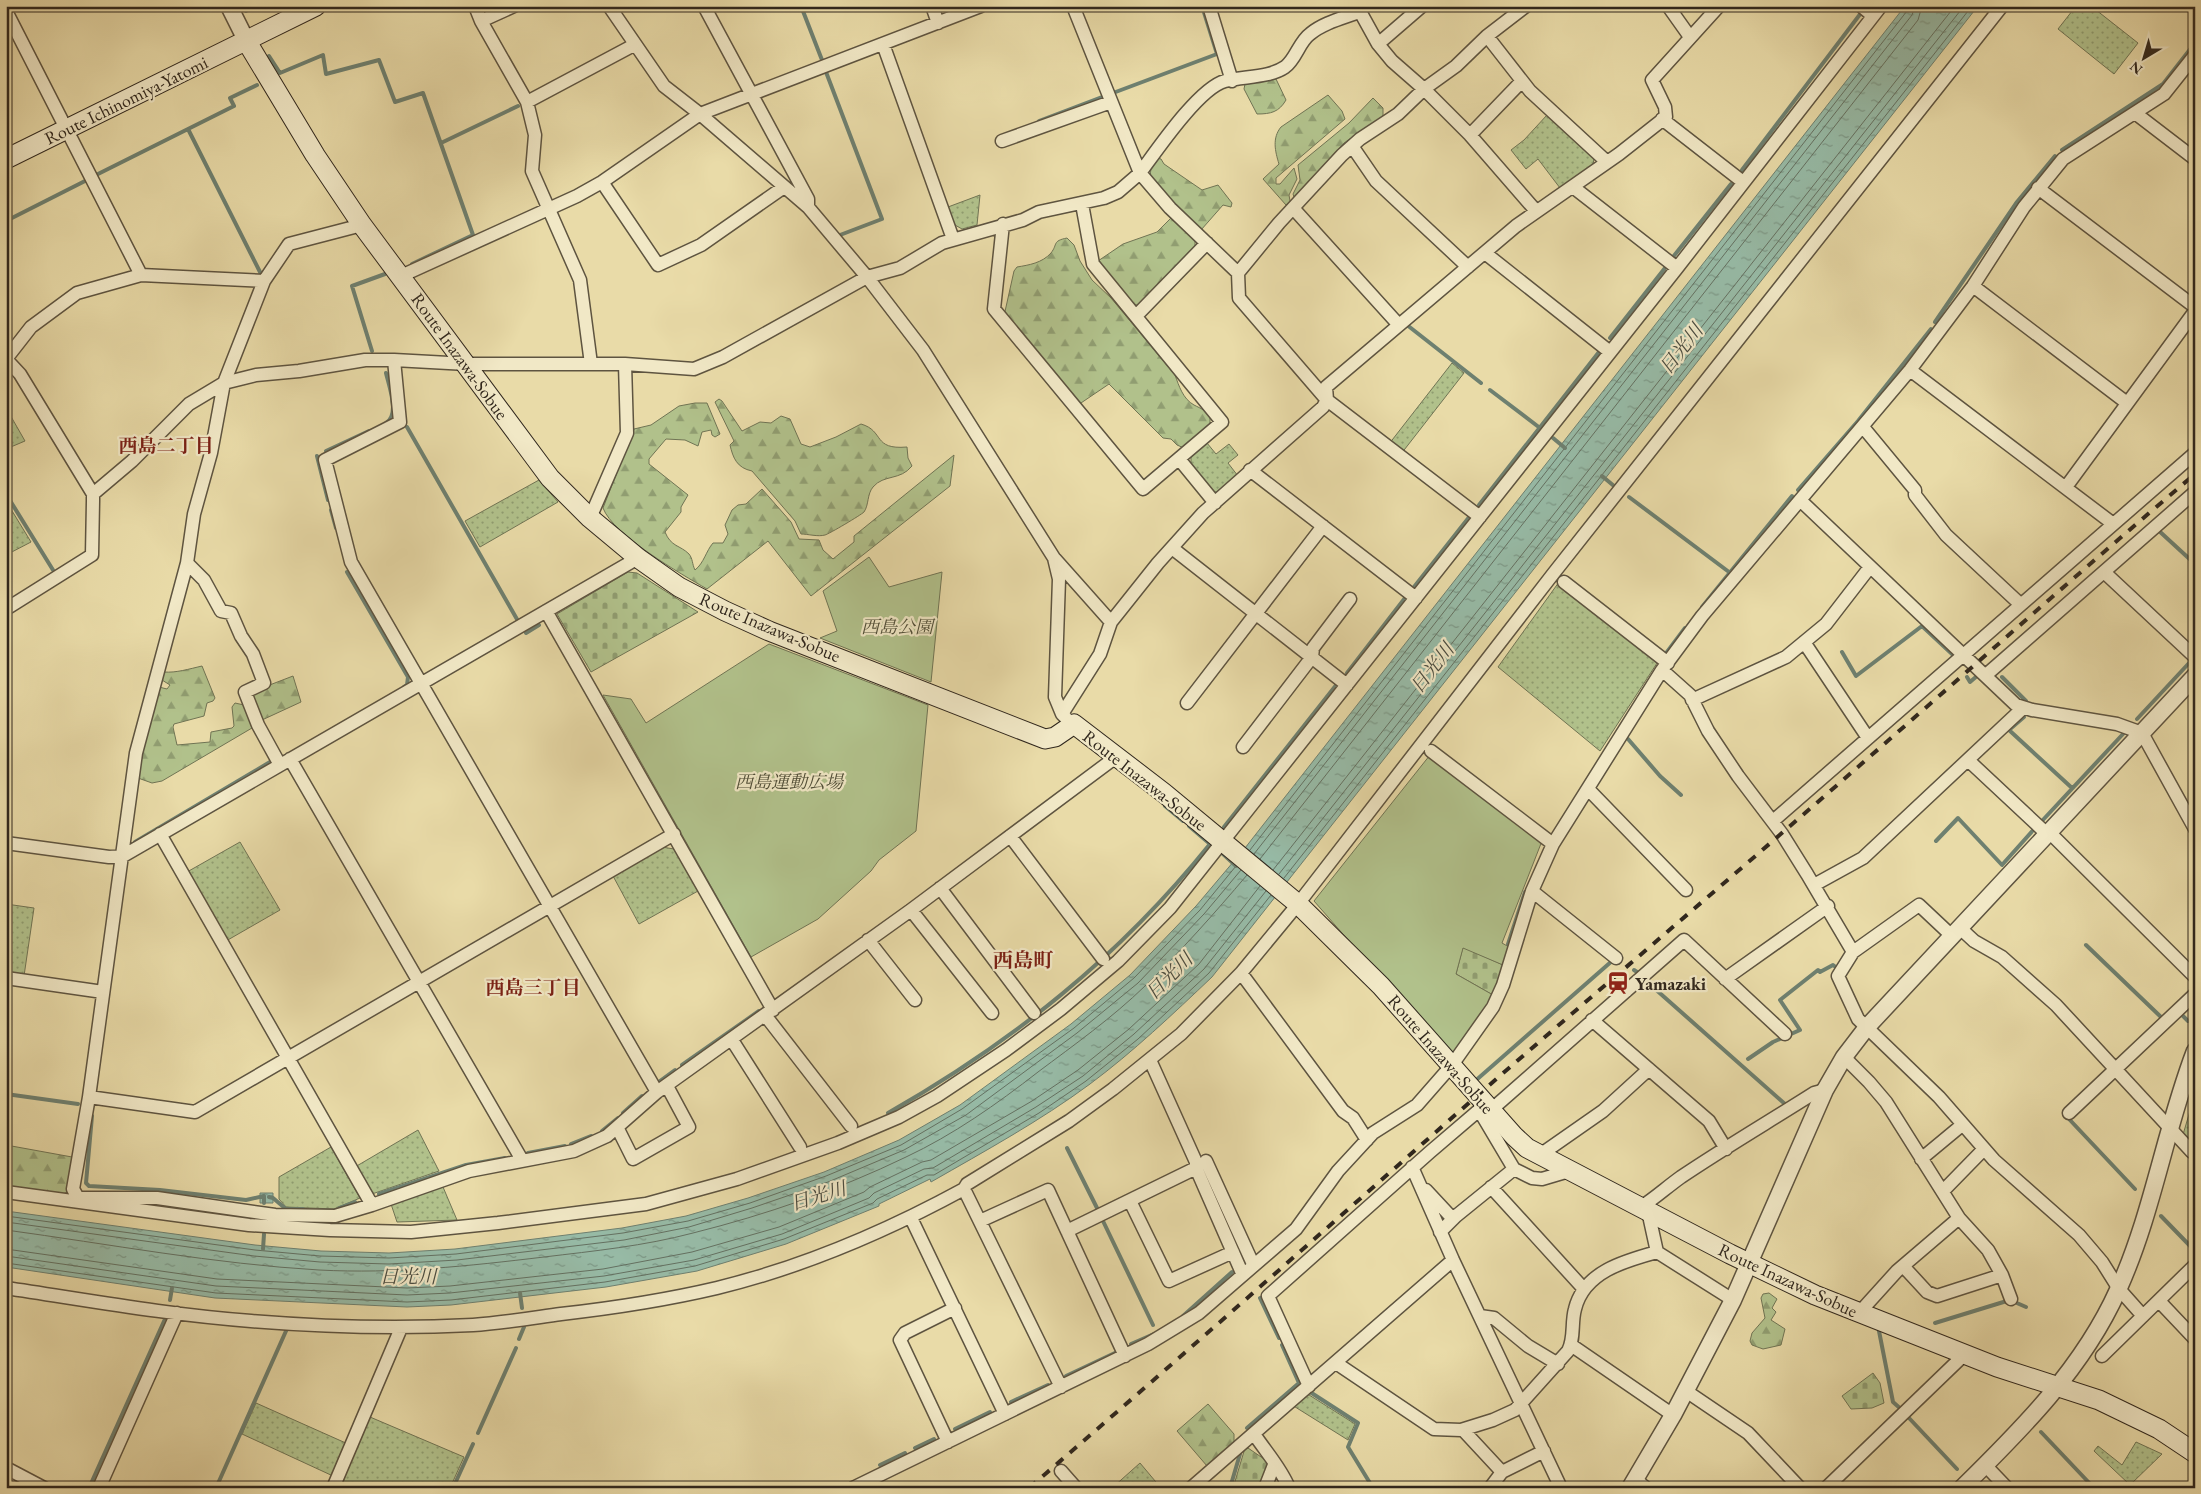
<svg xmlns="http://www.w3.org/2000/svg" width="2201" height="1494" viewBox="0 0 2201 1494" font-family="'EB Garamond','Noto Serif JP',serif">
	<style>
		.grass { fill: url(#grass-dots); stroke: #707454 }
		.forest { fill: url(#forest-firs); stroke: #707454 }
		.cemetery { fill: url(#cemetery-stones); stroke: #707454 }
		.park { fill: #b1c18b; stroke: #707454 }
		.water { fill: url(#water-ripples); stroke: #6e8070 }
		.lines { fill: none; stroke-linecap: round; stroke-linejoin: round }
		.shore { stroke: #647162; stroke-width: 1 }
		.stream { stroke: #6e8070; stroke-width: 4 }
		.minor-casing { stroke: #5e5440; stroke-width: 15 }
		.tertiary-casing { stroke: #5e5440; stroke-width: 19 }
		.secondary-casing { stroke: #30271d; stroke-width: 21 }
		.minor { stroke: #f1e8c6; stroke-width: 12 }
		.tertiary { stroke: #f1e8c6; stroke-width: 16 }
		.secondary { stroke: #f1e8c6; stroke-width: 19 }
		.rail { stroke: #30271d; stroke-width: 4; stroke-dasharray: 9 9; stroke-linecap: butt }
		.labels { text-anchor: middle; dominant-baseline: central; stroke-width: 4.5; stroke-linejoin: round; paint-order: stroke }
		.street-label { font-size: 18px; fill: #30271d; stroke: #f1e8c6 }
		.park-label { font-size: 18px; font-style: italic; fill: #504e38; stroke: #f1e8c6 }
		.poi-label { font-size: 18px; font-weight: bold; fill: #30271d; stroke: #f1e8c6; text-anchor: start }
		.water-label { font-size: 19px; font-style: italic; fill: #4a4c40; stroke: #f1e8c6 }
		.neighbourhood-label { font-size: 19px; font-weight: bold; fill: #7a1f14; stroke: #f1e8c6 }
		.quarter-label { font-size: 20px; font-weight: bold; fill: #7a1f14; stroke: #f1e8c6 }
	</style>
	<defs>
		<pattern id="grass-dots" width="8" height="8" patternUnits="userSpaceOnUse" patternTransform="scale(1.25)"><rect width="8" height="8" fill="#b1c18b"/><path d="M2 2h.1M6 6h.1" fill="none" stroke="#909d71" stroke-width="1.8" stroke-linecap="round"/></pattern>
		<pattern id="forest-firs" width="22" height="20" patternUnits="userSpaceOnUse" patternTransform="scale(1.25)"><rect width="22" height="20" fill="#b1c18b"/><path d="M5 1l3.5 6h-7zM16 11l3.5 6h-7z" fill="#909d71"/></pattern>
		<pattern id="cemetery-stones" width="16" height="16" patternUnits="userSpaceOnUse" patternTransform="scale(1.25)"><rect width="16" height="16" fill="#b1c18b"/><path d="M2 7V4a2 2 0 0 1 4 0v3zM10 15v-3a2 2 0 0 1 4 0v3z" fill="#909d71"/></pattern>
		<pattern id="water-ripples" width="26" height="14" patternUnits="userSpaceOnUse" patternTransform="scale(1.25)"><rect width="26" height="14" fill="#97bba7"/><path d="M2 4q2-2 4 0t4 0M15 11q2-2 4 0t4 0" fill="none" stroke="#7c9887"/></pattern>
	</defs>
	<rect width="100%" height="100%" fill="#e9dba8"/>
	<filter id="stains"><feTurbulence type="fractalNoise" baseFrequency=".004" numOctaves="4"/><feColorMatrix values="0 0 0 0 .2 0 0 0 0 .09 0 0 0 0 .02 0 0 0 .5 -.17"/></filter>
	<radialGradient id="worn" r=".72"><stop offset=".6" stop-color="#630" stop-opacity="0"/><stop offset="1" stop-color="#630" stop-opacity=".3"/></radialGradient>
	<path class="grass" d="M2076 6H2091L2138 43 2114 74 2058 29Z
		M1547 115 1594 158 1593 165 1560 188 1538 159 1526 169 1511 150 1524 140Z
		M980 195 977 225 962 229 955 225 948 207Z
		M1452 363 1464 373 1401 454 1389 444Z
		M9 413 25 441 6 449V414Z
		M1207 443 1216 454 1229 444 1238 455 1228 463 1238 476 1220 492H1213L1191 464V457Z
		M539 480 558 502 480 547 465 521Z
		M6 501 31 542 6 555Z
		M1559 582 1659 660 1600 751 1498 667Z
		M240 842 280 910 226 941 187 872Z
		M662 847 674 849 698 891 639 924 613 876Z
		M6 904 34 908 24 976 6 973Z
		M2195 1094V1145L2192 1147 2182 1138Z
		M418 1130 439 1171 372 1194 355 1167Z
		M331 1147 360 1198 334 1209 286 1207 279 1199V1177Z
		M443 1187 457 1220 397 1222 391 1204Z
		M1306 1393 1355 1424 1348 1440 1292 1405Z
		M256 1403 348 1444 333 1476 242 1434Z
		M370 1417 464 1457 450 1488H335Z
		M2136 1442 2162 1454 2130 1485 2094 1451 2098 1446 2122 1465Z
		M1140 1463 1161 1488H1112Z"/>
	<path class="forest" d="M1267 78 1276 79 1286 100C1279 112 1271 114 1257 114L1244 89 1245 84Z
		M1328 95 1342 111 1345 119 1276 178V184H1280L1294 168 1297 179 1289 195 1290 201 1286 205 1263 179 1279 164C1275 151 1272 138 1281 127Z
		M1373 98 1383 108V116L1344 143 1294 197 1293 194 1300 180 1298 165 1349 123Z
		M1157 158 1161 159 1164 164 1202 190 1218 185 1232 203 1231 207 1223 205 1201 230 1151 179 1150 169Z
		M1172 217 1195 240V248L1140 305H1133L1098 261 1123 244 1157 232Z
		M1067 238 1074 245 1080 261 1092 280 1111 298 1175 375C1179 386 1183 399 1194 405 1202 409 1205 410 1210 417V425L1184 448 1177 445 1171 439 1163 438 1109 384 1078 405 1004 316 1014 271 1017 267C1029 265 1042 263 1051 253 1058 244 1052 241 1067 238Z
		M719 399 722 401 742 431 760 422 771 423 781 416 790 419 801 444 810 447 836 437 861 424C885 431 872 450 907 447L908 458 912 466C900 481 884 474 873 487 867 494 869 505 864 512 861 515 829 534 825 535 818 537 808 534 801 534L795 521 752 471C737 468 733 458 730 445L734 441 715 402Z
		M695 403H707L720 434 715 437 712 435 711 430 702 432 698 446 685 440 666 439 649 459V464L688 495 681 507V512L665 532C671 547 680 545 689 554 693 559 692 564 695 570 704 563 706 551 713 543H723L728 534 725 525 732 510 738 505 746 504 762 489 791 522 799 539 819 540 823 550 833 559 854 542V536L954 455 950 486 811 596 768 541 707 589C681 574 613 535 603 508L634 429 651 425 679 406Z
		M202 666 215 698 213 701 207 703 204 716 174 724 173 727 177 745 210 742 211 732 232 728 234 726 232 707 235 703 244 705 252 728 162 781 152 783 138 778 141 756 159 687 167 689 170 685 162 680 164 672C176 673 189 669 202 666Z
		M293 676 301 702 262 720 253 695 254 691Z
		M6 1145 72 1157 67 1192 59 1196 6 1189Z
		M1769 1293 1777 1299 1772 1308 1776 1312 1771 1320 1785 1329 1781 1345 1763 1349 1752 1345 1750 1341 1752 1333 1765 1318 1761 1298 1763 1294Z
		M1208 1404 1234 1434V1442L1207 1466 1177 1431Z"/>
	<path class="cemetery" d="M628 572 637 573 698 612 591 672 557 614Z
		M1463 947 1503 965 1493 995 1456 974Z
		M1873 1373 1880 1383 1884 1403 1872 1408 1851 1409 1842 1396Z
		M1245 1448H1248L1267 1461 1268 1467 1260 1488H1233Z"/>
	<path class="park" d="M869 557 889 587 942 572 931 682 820 638 837 631 823 591Z
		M769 644 928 705 916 831 879 860 871 871 818 919 751 957 603 695 631 699 646 723Z
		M1430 755 1542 841 1502 943 1509 947 1503 965 1463 948 1456 974 1493 995 1457 1052 1447 1053 1314 901Z"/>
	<path class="water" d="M1905 6H1978L1212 977C1173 1014 1133 1052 1090 1084 1040 1121 985 1151 931 1182L930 1179 879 1204V1206L786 1244 697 1271 606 1287 451 1305 407 1307 215 1298 6 1267V1211L255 1245 321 1251 389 1253 455 1249 622 1228 686 1216 748 1198 824 1172 899 1140 960 1105 1071 1024 1130 975 1196 906 1245 848Z
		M260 1193H273V1203H260Z"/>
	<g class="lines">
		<path class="shore" d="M1250 850 1907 11 1908 6
			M1254 854 1912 15 1915 6
			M1260 859 1918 20 1922 6
			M1273 870 1955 6
			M1279 874 1964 6
			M1284 878 1972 6
			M6 1216 255 1250 320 1256 389 1258 456 1254 623 1233 688 1221 750 1203 826 1176 901 1145 962 1109 1074 1028 1134 978 1200 910 1236 866
			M6 1222 254 1256 320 1262 389 1264 457 1260 624 1240 689 1227 752 1208 828 1182 904 1150 966 1115 1077 1033 1138 983 1204 914 1241 870
			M6 1230C109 1244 215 1264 319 1270 395 1274 469 1266 544 1257 594 1251 644 1246 693 1233 765 1215 838 1190 906 1157 953 1135 997 1104 1038 1072 1074 1045 1112 1018 1145 986 1181 951 1214 914 1247 875
			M6 1249 217 1279 407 1288 450 1286 603 1269 692 1252 779 1227 864 1192 870 1187 922 1162 931 1160 1032 1101 1078 1070 1129 1029 1199 964 1260 886
			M6 1256 216 1286 407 1295 450 1293 604 1276 694 1260 782 1234 869 1198 874 1193 924 1169 933 1168 1036 1107 1083 1076 1134 1034 1204 969 1266 891
			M6 1263 216 1293 407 1302 451 1300 605 1282 695 1266 784 1239 873 1203 877 1199 927 1175H934L1039 1113 1086 1081 1138 1039 1209 973 1271 895"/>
		<path class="stream" d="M244 6 246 11
			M801 6 822 60
			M269 56 280 73 323 55 326 74 379 60 395 102 423 93 473 235 412 264
			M826 72 882 219 840 235
			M1113 93 1217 54 1202 6
			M1039 121 1102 97
			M188 129 260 272
			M441 143 518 106
			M2062 150 2163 84 2195 43
			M1742 170 1861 13
			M94 176 234 106 230 98 257 85
			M6 221 85 181
			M1673 257 1731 184
			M1935 322 2017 202 2055 156
			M1407 325 1481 383
			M1610 338 1665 268
			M372 351 352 286 385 274
			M386 373C389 386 400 415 386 423
			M1490 390 1540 428
			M407 427 518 621
			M1553 438 1565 448
			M326 451 369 431
			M317 456 328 500
			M1602 476 1614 486
			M1798 490 1858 421 1931 329
			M6 494 53 570
			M1629 497 1729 572
			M1479 505 1599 352
			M331 510 336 528
			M2158 530 2195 564
			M347 572 408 677 407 685 404 687
			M1414 587 1470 516
			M1702 607 1792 496
			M526 633 539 625
			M1842 652 1856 676 1922 626 1952 654
			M1664 656 1685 628
			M1347 673 1405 598
			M1967 677 1970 682 1977 676
			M2002 677 2026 701
			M2024 717 2009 730 2072 788
			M2137 719 2190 662
			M1628 739 1660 776 1681 795
			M1165 806 1183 821
			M2041 822 2123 734
			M1224 827 1337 684
			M1936 841 1958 818 2002 865 2035 828
			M135 842 270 762
			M1223 854 1236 866
			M1508 944 1525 892
			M2086 945 2162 1018
			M1634 970 1637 972
			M1645 980 1785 1104
			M2180 1013 2188 1021
			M1748 1059 1773 1042 1800 1030 1780 1000 1818 970 1820 972 1833 965 1837 968
			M682 1065 759 1011
			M660 1081 675 1070
			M1474 1082 1612 961
			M6 1094 78 1104
			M623 1113 642 1096
			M888 1113C1014 1041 1119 957 1210 844L1189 826
			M92 1116 86 1183 89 1186 160 1190 246 1200 264 1196V1203
			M2069 1119 2135 1189
			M602 1131 618 1118
			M571 1144 591 1136
			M1067 1148 1097 1208
			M528 1153 565 1146
			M379 1194 466 1165 505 1158
			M269 1197 273 1198 286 1209H303
			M339 1208 355 1202
			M2161 1216 2195 1251
			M1103 1221 1153 1325
			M1227 1221 1244 1260
			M263 1249 264 1234
			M520 1293 522 1308
			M1260 1298 1279 1338
			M170 1300 172 1288
			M1183 1316 1232 1272
			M1935 1323 2010 1300 2026 1307
			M1878 1326 1893 1402 1902 1410
			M519 1339 524 1327
			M1131 1344 1154 1334
			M1066 1376 1117 1352
			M1310 1392 1358 1423 1348 1447 1373 1488
			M1011 1402 1048 1385
			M1909 1418 1957 1469
			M1247 1428 1299 1383 1282 1345
			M955 1429 990 1412
			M2041 1432 2094 1488
			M478 1433 516 1348
			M915 1448 934 1439
			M880 1465 905 1453
			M89 1488 165 1319
			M216 1488 286 1331
			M453 1488 473 1444
			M1230 1488 1240 1454"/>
		<defs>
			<path id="minor" d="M475 6 481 21 527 102
				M609 6 664 86 700 114 808 207 867 277 923 350 1054 558 1059 579 1055 697 1062 714 1066 718
				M704 6 808 199V207
				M932 6 938 23
				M1073 6 1140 173C1157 150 1199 88 1225 81 1244 76 1269 78 1285 67 1296 59 1299 42 1310 34 1323 23 1343 18 1359 12
				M1209 6 1232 81
				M1357 6 1378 44 1392 61 1424 89 1470 135 1536 211
				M1668 6 1690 37
				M1861 6 1873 16
				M6 11 141 275 264 281
				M481 21 514 6
				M1487 36 1530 91 1607 162
				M883 44 953 239
				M1378 44 1422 6
				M2135 113 2195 159
				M1662 119 1743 182
				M1470 135 1522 81
				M1002 141 1111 102
				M1352 146 1376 181 1468 267
				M602 182 658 265 701 245 784 187
				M1573 187 1677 268
				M2038 188 2195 307
				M1293 208 1398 324
				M1003 224 994 309 1143 489 1222 422 1093 264 1082 204
				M362 225 289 244 264 281 224 383 211 453 194 514 187 563 136 753 89 1097 73 1189 78 1198H157L275 1215 335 1216 372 1205 469 1171 574 1151 607 1136 657 1092 911 910 1116 757
				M1485 253 1610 352
				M1238 273 1279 223 1342 155 1360 139 1398 114 1424 89 1456 66 1487 36 1526 6
				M401 276 577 196 602 182 700 114 981 6
				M1973 286 2127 403
				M1136 316 1207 243
				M6 359 20 374 93 494V501L92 555 6 609
				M6 359 31 327 77 293 141 275
				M394 360 400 422 325 460 351 562 657 1092
				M591 364 580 280 532 171 535 135 527 102 634 45
				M1910 370 2112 523
				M1863 427 1915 490V495L1946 535 2020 604
				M1179 459 1215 503
				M1250 470 1416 598
				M2066 487 2195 311
				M93 494 132 461 189 404 224 383 256 375 299 371 365 360H394L467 364H625L694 369 723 357 867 277 900 268 942 243 1023 220 1039 212 1104 198 1118 192 1140 173 1170 208 1238 273 1239 298 1327 400 1480 517
				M1800 500 2016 705 2032 710 2117 724 2142 733 2195 829
				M590 518 627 433 625 364
				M1172 548 1347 685
				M1055 559 1111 622
				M187 563 204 580 221 611 231 613 241 636 253 654 264 683 245 692 258 725 280 765
				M2104 572 2195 657
				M1564 582 1668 663
				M546 611 773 1010
				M1804 642 1868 738
				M1662 670 1690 695 1708 731 1738 776 1782 834 1807 874 1853 952 1838 976 1858 1019 1939 1097 1994 1160 2079 1235 2102 1262 2119 1289 2143 1316
				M1986 675 2195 492
				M1692 700 1786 657 1826 624 1870 567
				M1187 703 1323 526
				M1062 714 1100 654 1111 622 1158 563 1203 513 1323 407 1327 400 1326 387 1516 226 1619 154 1666 117 1665 107 1652 80 1719 6
				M1243 747 1312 657 1313 648 1350 599
				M1431 751 1553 844
				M290 759 522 1160
				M1968 760 2047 834
				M1588 789 1686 890
				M1773 821 2195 453
				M2049 832 2195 977
				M160 834 372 1205
				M1010 836 1103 959
				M6 843 109 857 123 856 638 558
				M1814 885 1863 858 2023 708
				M940 888 1034 1013
				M1532 891 1616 958
				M911 910 992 1013
				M1960 928 1974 941 2002 957 2056 1005 2192 1152
				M868 940 915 1000
				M1853 952 1919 905 1952 936
				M1241 973 1343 1111 1353 1118 1367 1140
				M6 978 103 992
				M1725 979 1828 906
				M765 1015 851 1126
				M1592 1020 1709 1121 1726 1149
				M732 1040 800 1147
				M1844 1057 1869 1082 1886 1102 1959 1218 1988 1250 2002 1275 2011 1299
				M1150 1060 1196 1162V1168L1242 1273
				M89 1097 195 1112 674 834
				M1491 1110 1684 940 1785 1034
				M2069 1113 2195 994
				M617 1127 633 1159 689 1127 667 1086
				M1540 1155 1603 1111 1649 1069
				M1921 1159 1962 1125
				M1206 1161 1253 1264
				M1412 1167 1453 1260 1561 1488
				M1514 1169 1532 1178 1542 1179 1569 1171
				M1491 1187 1583 1288
				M964 1189 1061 1387
				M1426 1190 1453 1219
				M1943 1191 1984 1149
				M6 1192 249 1225 330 1230 411 1232 498 1223 646 1204 737 1179 838 1143 899 1117 937 1096 1006 1050 1061 1009 1118 961 1170 908 1677 268 1881 6
				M1130 1201 1169 1281 1233 1252
				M1641 1207C1655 1198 1667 1187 1681 1177 1724 1148 1770 1121 1814 1093L1825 1090
				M1648 1211 1657 1252 1733 1300
				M911 1218 1005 1414
				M980 1221 1048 1190 1125 1356
				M1067 1231 1196 1168
				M1440 1232 1456 1216 1514 1169 1479 1110
				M1903 1266 1927 1292 1937 1296 2002 1275
				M6 1288C87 1300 169 1315 251 1321 325 1327 399 1329 473 1325 503 1323 532 1318 561 1314 614 1308 666 1300 717 1288 803 1267 887 1231 964 1189L967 1184 1069 1121 1113 1089 1181 1034 1241 973 1298 904 1553 574 2002 6
				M2159 1301 2195 1339
				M1859 1313 1897 1271 1959 1218
				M1480 1316 1494 1318 1528 1346 1558 1364
				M1571 1345 1673 1415
				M2102 1356 2195 1265
				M1336 1363 1434 1429 1461 1430 1493 1420 1515 1410 1568 1351C1575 1338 1571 1323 1575 1309 1584 1272 1624 1261 1657 1252
				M1309 1386 1268 1296 1430 1152 1485 1105
				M1686 1391 1748 1433 1800 1488
				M1463 1430 1502 1472
				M1254 1434C1266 1452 1281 1468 1289 1488
				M948 1442 900 1340 905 1333 955 1308
				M1985 1465 2007 1488
				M6 1468 44 1488
				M1061 1471 1076 1488
				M1635 1479 1646 1488
				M99 1488 177 1313
				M333 1488 401 1328
				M853 1488 1148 1344 1199 1313 1296 1229 1338 1171 1373 1133 1417 1105 1452 1065 1493 1007 1503 985 1532 891 1553 844 1662 670 1702 616 1910 370 1973 286 2024 207 2063 159 2164 94 2195 55
				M1191 1488 1453 1260
				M1265 1488 1274 1465
				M1490 1488 1502 1472 1544 1451
				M1826 1488 1965 1354"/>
			<path id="tertiary" d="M229 6 247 42
				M1630 1488 1673 1415 1733 1300 1825 1090 1844 1057 1867 1027 2195 676
				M1962 1488C2022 1429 2083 1368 2118 1290 2153 1213 2165 1129 2195 1051"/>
			<path id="secondary" d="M247 42 315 155 362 225 550 478 590 518 638 558 679 587 725 611 769 631 1045 739 1055 737 1074 724 1164 793 1298 904 1381 986 1514 1136 1527 1148 1730 1254 1815 1295 1997 1367 2099 1400 2159 1429 2195 1453
				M6 159 316 6"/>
		</defs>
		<use href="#minor" class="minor-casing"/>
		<use href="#tertiary" class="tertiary-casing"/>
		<use href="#secondary" class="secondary-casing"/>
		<use href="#minor" class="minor"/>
		<use href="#tertiary" class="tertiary"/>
		<use href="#secondary" class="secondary"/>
		<path class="rail" d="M1029 1488C1180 1358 1329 1226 1479 1094 1608 982 1738 872 1867 759 1976 664 2084 568 2195 474"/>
	</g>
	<defs>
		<symbol id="station-bare" viewBox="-9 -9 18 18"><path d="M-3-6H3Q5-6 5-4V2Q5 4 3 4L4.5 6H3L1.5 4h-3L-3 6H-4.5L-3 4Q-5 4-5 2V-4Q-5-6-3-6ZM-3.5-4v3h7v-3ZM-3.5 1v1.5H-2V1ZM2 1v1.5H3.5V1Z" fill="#8f2418" stroke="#f1e8c6" stroke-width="2.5" paint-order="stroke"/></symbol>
	</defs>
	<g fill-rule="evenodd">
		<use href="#station-bare" x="1602" y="967" width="32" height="32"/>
	</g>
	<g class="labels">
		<g class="street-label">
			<text transform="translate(126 100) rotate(-26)">Route Ichinomiya-Yatomi</text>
			<text transform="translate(460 356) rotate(54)">Route Inazawa-Sobue</text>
			<text transform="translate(770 627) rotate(23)">Route Inazawa-Sobue</text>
			<text transform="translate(1145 780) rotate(38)">Route Inazawa-Sobue</text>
			<text transform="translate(1441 1054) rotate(49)">Route Inazawa-Sobue</text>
			<text transform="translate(1788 1280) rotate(25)">Route Inazawa-Sobue</text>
		</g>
		<g class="park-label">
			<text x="897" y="626">西島公園</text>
			<text x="789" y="781">西島運動広場</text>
		</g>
		<g class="poi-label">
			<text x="1635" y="983">Yamazaki</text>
		</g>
		<g class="water-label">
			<text transform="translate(1681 349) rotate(-52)">日光川</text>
			<text transform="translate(1432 668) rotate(-52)">日光川</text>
			<text transform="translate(1169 976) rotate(-45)">日光川</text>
			<text transform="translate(818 1196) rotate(-17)">日光川</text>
			<text x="408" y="1276">日光川</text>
		</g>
		<g class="neighbourhood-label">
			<text x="166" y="445">西島二丁目</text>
			<text x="533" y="987">西島三丁目</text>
		</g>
		<g class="quarter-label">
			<text x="1023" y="960">西島町</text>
		</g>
	</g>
	<rect width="2201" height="1494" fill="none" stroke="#e9dba8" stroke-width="25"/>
	<rect x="8" y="8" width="2186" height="1479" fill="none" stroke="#30271d" stroke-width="2.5"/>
	<rect x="12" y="12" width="2176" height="1469" fill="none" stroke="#30271d"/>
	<g transform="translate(2144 58) rotate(218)" stroke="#f1e8c6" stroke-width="4" paint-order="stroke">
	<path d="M0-4L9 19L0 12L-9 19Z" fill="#30271d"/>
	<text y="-8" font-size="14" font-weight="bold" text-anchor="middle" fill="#30271d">N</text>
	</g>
	<rect width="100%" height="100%" filter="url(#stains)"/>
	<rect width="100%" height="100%" fill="url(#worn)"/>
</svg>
